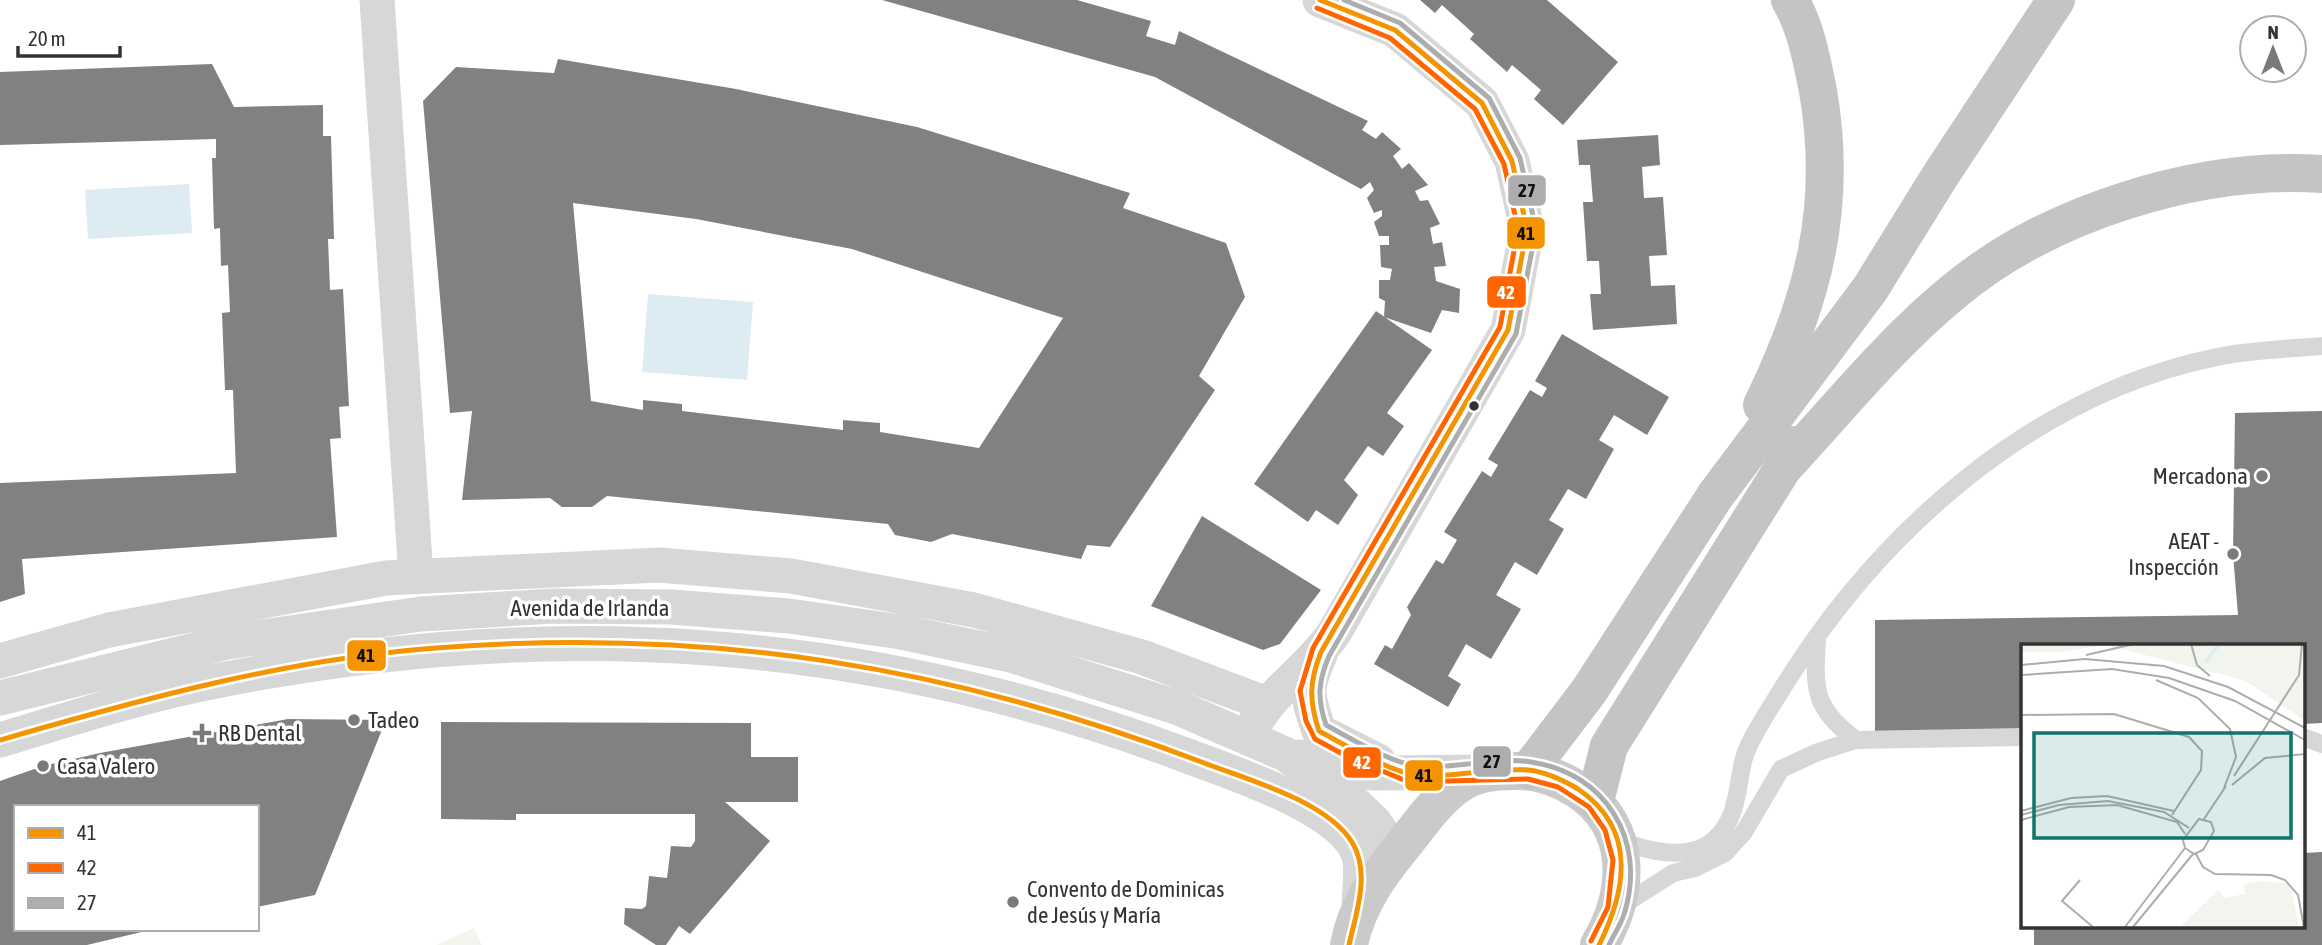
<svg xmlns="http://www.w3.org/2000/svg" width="2322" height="945" viewBox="0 0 2322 945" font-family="'Asap Condensed',sans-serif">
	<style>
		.green { fill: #f1f5ed }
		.water { fill: #ddebf3 }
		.building { fill: #818181; fill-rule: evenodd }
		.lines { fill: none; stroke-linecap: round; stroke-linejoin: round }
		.lane { stroke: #d7d7d7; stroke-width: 18 }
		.street { stroke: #d7d7d7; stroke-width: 35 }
		.primary { stroke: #cacaca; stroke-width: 38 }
		.highway { stroke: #c4c4c4; stroke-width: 38 }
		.bus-1-casing { stroke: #fff; stroke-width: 10 }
		.bus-2-casing { stroke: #fff; stroke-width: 10 }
		.bus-3-casing { stroke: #fff; stroke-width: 10 }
		.bus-1 { stroke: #f49403; stroke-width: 5 }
		.bus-2 { stroke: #f60; stroke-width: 5 }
		.bus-3 { stroke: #adadad; stroke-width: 5 }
		.bus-dot { fill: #333; stroke: #fff; stroke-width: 2.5 }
		.poi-dot { fill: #7a7a7a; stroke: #fff; stroke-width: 2.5 }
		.labels { text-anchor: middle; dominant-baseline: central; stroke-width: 7; stroke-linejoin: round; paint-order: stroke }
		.poi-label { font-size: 23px; fill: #333; stroke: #fff; text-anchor: start }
		.street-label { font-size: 23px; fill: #333; stroke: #fff }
		.inset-river { fill: none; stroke: #ddebf3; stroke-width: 3.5 }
		.inset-road { fill: none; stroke: #adadad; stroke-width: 2 }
		.view { fill: #0f766e; fill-opacity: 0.15; stroke: #0f766e; stroke-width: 3.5 }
		.inset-edge { fill: none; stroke: #333; stroke-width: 3.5 }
		.line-badge { stroke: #fff; stroke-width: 2.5 }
		.badge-label { font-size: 19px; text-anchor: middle; font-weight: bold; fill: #fff }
		.pale-badge-label { font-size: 19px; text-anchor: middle; font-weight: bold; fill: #111 }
	</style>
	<rect width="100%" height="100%" fill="#fff"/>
	<path class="green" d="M474 928 482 945H437Z"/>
	<path class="water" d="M189 184 192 233 88 239 85 190Z
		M648 294 753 302 747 380 642 372Z"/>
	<path class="building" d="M882 0H1077L1151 21 1146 36 1175 45 1179 31 1368 121 1362 130 1376 139 1382 132 1401 149 1393 156 1402 169 1409 163 1428 185 1415 191 1420 201 1428 200 1440 224 1430 228 1433 244 1442 242 1446 266 1434 267 1436 281 1460 289 1459 313 1442 310 1431 333 1384 317 1385 301 1379 298V280H1390L1392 269 1381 267 1380 245H1389V236H1379L1374 222 1382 216V210L1374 213 1367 198 1374 190 1370 182 1361 189 1155 77Z
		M1420 0H1547L1618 62 1563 125 1534 99 1541 90 1512 65 1507 72 1470 39 1474 34 1442 5 1435 13Z
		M558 59 736 89 917 127 1130 193 1123 208 1226 243 1245 297 1199 376 1215 390 1110 547 1087 545 1081 559 952 534 931 542 895 535 888 524 607 496 592 507H562L550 498 462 500 472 411 450 413 423 101 456 67 554 73ZM573 203 696 219 852 249 1063 318 979 448 880 432V423L843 420V430L682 411V404L643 400V410L591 401Z
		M212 64 234 107 323 105V136H331L334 239H328L330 290 343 289 349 406 339 407 341 438 330 439 337 537 22 559 25 594 0 602V483L236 473 233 390H225L222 313 230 312 228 265 221 266 220 228 214 229 212 158H216V139L0 145V72Z
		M1658 135 1660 165 1642 167 1644 198 1663 197 1667 255 1649 256 1651 286 1675 285 1677 324 1593 330 1590 294H1601L1599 261H1587L1583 202H1593L1590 165H1579L1577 140Z
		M1376 311 1432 350 1387 413 1404 426 1383 456 1368 446 1344 480 1358 495 1338 525 1316 510 1308 522 1254 484Z
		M1562 334 1669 397 1647 435 1614 415 1599 440 1614 449 1586 499 1568 489 1549 520 1564 529 1537 575 1515 562 1496 595 1521 609 1491 659 1466 644 1448 676 1461 684 1448 707 1374 664 1385 645 1392 649 1411 615 1407 607 1436 560 1443 564 1457 540 1444 532 1482 471 1491 477 1498 465 1488 459 1530 390 1542 397 1547 388 1535 381Z
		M2322 411V723L2303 724V646H2023V729L1875 732V620L2238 615 2233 554 2235 413Z
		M1202 516 1321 590 1280 644 1263 650 1151 606Z
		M288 719 386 720 315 895 257 907V807H16V929L150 930 87 945H0V781L43 766 100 753Z
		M441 722 751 723V757H798V802H725L770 841 690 934 679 926 666 945H656L624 924 625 908 642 909 646 906 649 876 667 878 671 846 691 847 695 841V814H516V820L441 819Z
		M2322 852V945H2034V926H2303V853Z"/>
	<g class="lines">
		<path class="lane" d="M1817 639C1814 690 1813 707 1856 740
			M2303 737 2322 744
			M1618 840C1645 850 1688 863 1714 840 1739 818 1736 788 1744 758 1750 737 1773 704 1785 684 1882 529 2034 394 2217 357 2251 350 2287 349 2322 346
			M1620 907 1673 873 1695 868 1725 853 1744 832 1781 769 1818 752 1856 740 2023 737"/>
		<path class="street" d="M377 0 416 576
			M1320 655C1304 690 1307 695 1319 731L1378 761
			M0 661 109 630 386 578 659 565 791 576 974 610 1142 657 1267 704
			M0 698 227 642 421 614 554 606 671 607 789 616 901 632 1011 655 1176 707 1285 754 1351 800 1375 823 1396 854
			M1254 725C1274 689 1311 667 1334 633L1508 330 1527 229 1512 161 1482 103 1395 30 1320 0
			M0 740C73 718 146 694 221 680 554 615 866 635 1185 755 1229 772 1345 808 1359 856 1363 871 1359 893 1359 908
			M1300 757 1372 773 1487 772"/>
		<path class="primary" d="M1349 945C1356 908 1377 877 1401 848 1418 827 1435 801 1458 785 1475 773 1494 771 1514 771 1538 770 1558 777 1578 790 1634 827 1630 893 1599 945"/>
		<path class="highway" d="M1762 405C1813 301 1838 207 1818 91 1812 61 1806 27 1790 0
			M1783 468C1838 409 1890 344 1952 293 2047 213 2198 166 2322 174
			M1529 770 1589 691 1715 496 1870 289 1940 176 2056 0
			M1595 801 1609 746 1783 468 1794 445"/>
		<defs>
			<path id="bus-1" d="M1320 0 1395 30 1482 103 1512 161 1527 229 1508 330 1321 652C1309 682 1309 701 1319 731 1343 744 1385 769 1411 774 1443 780 1494 767 1528 770 1546 772 1563 780 1578 789 1637 829 1627 889 1599 945
				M0 740C142 699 288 659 436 648 711 627 951 666 1207 764 1251 781 1326 801 1352 842 1371 873 1356 913 1349 945"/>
			<path id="bus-2" d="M1317 8 1390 38 1475 109 1504 164 1518 229 1500 327 1313 648 1300 691 1306 721 1315 739 1348 757 1409 782 1528 779 1558 787 1589 807 1605 830 1613 860 1608 907 1591 941"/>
			<path id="bus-3" d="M1344 0 1400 23 1489 98 1520 158 1536 229 1516 334 1329 656C1318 682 1317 698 1326 725 1348 737 1390 762 1413 765 1452 771 1493 756 1531 762 1606 773 1646 840 1625 911 1622 923 1614 934 1609 945"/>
		</defs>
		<use href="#bus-1" class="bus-1-casing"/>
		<use href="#bus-2" class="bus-2-casing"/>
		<use href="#bus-3" class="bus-3-casing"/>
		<use href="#bus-1" class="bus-1"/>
		<use href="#bus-2" class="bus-2"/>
		<use href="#bus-3" class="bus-3"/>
	</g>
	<circle class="bus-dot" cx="1474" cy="406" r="6"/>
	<g class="poi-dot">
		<circle cx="2262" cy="476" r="7"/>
		<circle cx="2233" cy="554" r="7"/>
		<circle cx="354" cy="720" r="7"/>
		<path d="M198.5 722.5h7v7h7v7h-7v7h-7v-7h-7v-7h7z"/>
		<circle cx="43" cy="766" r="7"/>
		<circle cx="1013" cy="902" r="7"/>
	</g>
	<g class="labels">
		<g class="poi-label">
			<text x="2248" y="476" text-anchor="end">Mercadona</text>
			<text x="2219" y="541" text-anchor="end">AEAT -<tspan x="2219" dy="26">Inspección</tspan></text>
			<text x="368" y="720">Tadeo</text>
			<text x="218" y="733">RB Dental</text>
			<text x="57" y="766">Casa Valero</text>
			<text x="1027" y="889">Convento de Dominicas<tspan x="1027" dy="26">de Jesús y María</tspan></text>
		</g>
		<g class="street-label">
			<text x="590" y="608">Avenida de Irlanda</text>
		</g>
	</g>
	<g transform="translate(2021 644)">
		<rect width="284" height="284" fill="#fff"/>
		<path d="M0 0H283V76L223 36 84 1 39 8H0ZM240 237 264 239 270 245 278 283H159L197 246 203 254 224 250 223 240Z" fill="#f1f5ed"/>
		<path class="inset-river" d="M184 19 198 0"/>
		<path class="inset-road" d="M170 0 176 21 189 32M65 11 113 0M0 21 64 15 143 22 207 43 284 84M0 31 91 25 148 34 214 57 284 96M135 36 177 54 209 85 215 113 203 144M0 71 93 70 168 93 181 107 180 126 151 171M213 132 278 31 281 0M211 141 244 114 284 110M0 167 50 154 86 152 153 167M0 171 38 161 87 157 143 168 168 184M178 175 190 178 193 187 182 206 173 210 164 204 162 196ZM183 175 205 142M0 176 48 163 96 161 156 178 164 190M175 210 182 223 194 230 250 231 264 236 277 251 283 283M59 236 41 257 72 283M104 283 164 204M112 283 172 210"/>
		<path class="view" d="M13 89H270V194H13Z"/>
		<rect width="284" height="284" class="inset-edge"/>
	</g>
	<g class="line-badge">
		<rect x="1507" y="174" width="40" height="33" rx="7" fill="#adadad"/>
		<rect x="1506" y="216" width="40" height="34" rx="7" fill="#f49403"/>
		<rect x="1486" y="275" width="41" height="34" rx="7" fill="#f60"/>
		<rect x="346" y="639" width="41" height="33" rx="7" fill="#f49403"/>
		<rect x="1472" y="745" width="40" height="33" rx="7" fill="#adadad"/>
		<rect x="1342" y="746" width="40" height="33" rx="7" fill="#f60"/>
		<rect x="1404" y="759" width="40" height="33" rx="7" fill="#f49403"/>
	</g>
	<g class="badge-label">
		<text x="1506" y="299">42</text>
		<text x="1362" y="769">42</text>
	</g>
	<g class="pale-badge-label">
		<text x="1527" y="197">27</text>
		<text x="1526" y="240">41</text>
		<text x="366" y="662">41</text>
		<text x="1492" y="768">27</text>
		<text x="1424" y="782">41</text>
	</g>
	<rect x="14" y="805" width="245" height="126" fill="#ffffff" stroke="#adadad" stroke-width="2"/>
	<rect x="28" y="828" width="35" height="10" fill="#f49403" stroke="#adadad" stroke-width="2"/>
	<text x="77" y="840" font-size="21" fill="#333333">41</text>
	<rect x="28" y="863" width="35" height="10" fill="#ff6600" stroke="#adadad" stroke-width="2"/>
	<text x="77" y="875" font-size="21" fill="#333333">42</text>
	<rect x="28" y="898" width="35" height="10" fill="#adadad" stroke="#adadad" stroke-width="2"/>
	<text x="77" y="910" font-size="21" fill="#333333">27</text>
	<g transform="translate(2273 49)"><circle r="33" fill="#ffffff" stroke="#adadad" stroke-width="2"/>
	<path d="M0-5L12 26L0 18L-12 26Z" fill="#7a7a7a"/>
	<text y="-10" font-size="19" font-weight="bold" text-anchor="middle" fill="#333333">N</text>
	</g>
	<path d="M18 46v10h102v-10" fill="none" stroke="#333333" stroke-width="3.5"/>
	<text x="28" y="46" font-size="21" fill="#333333" stroke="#ffffff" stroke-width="5" paint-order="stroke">20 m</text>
</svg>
